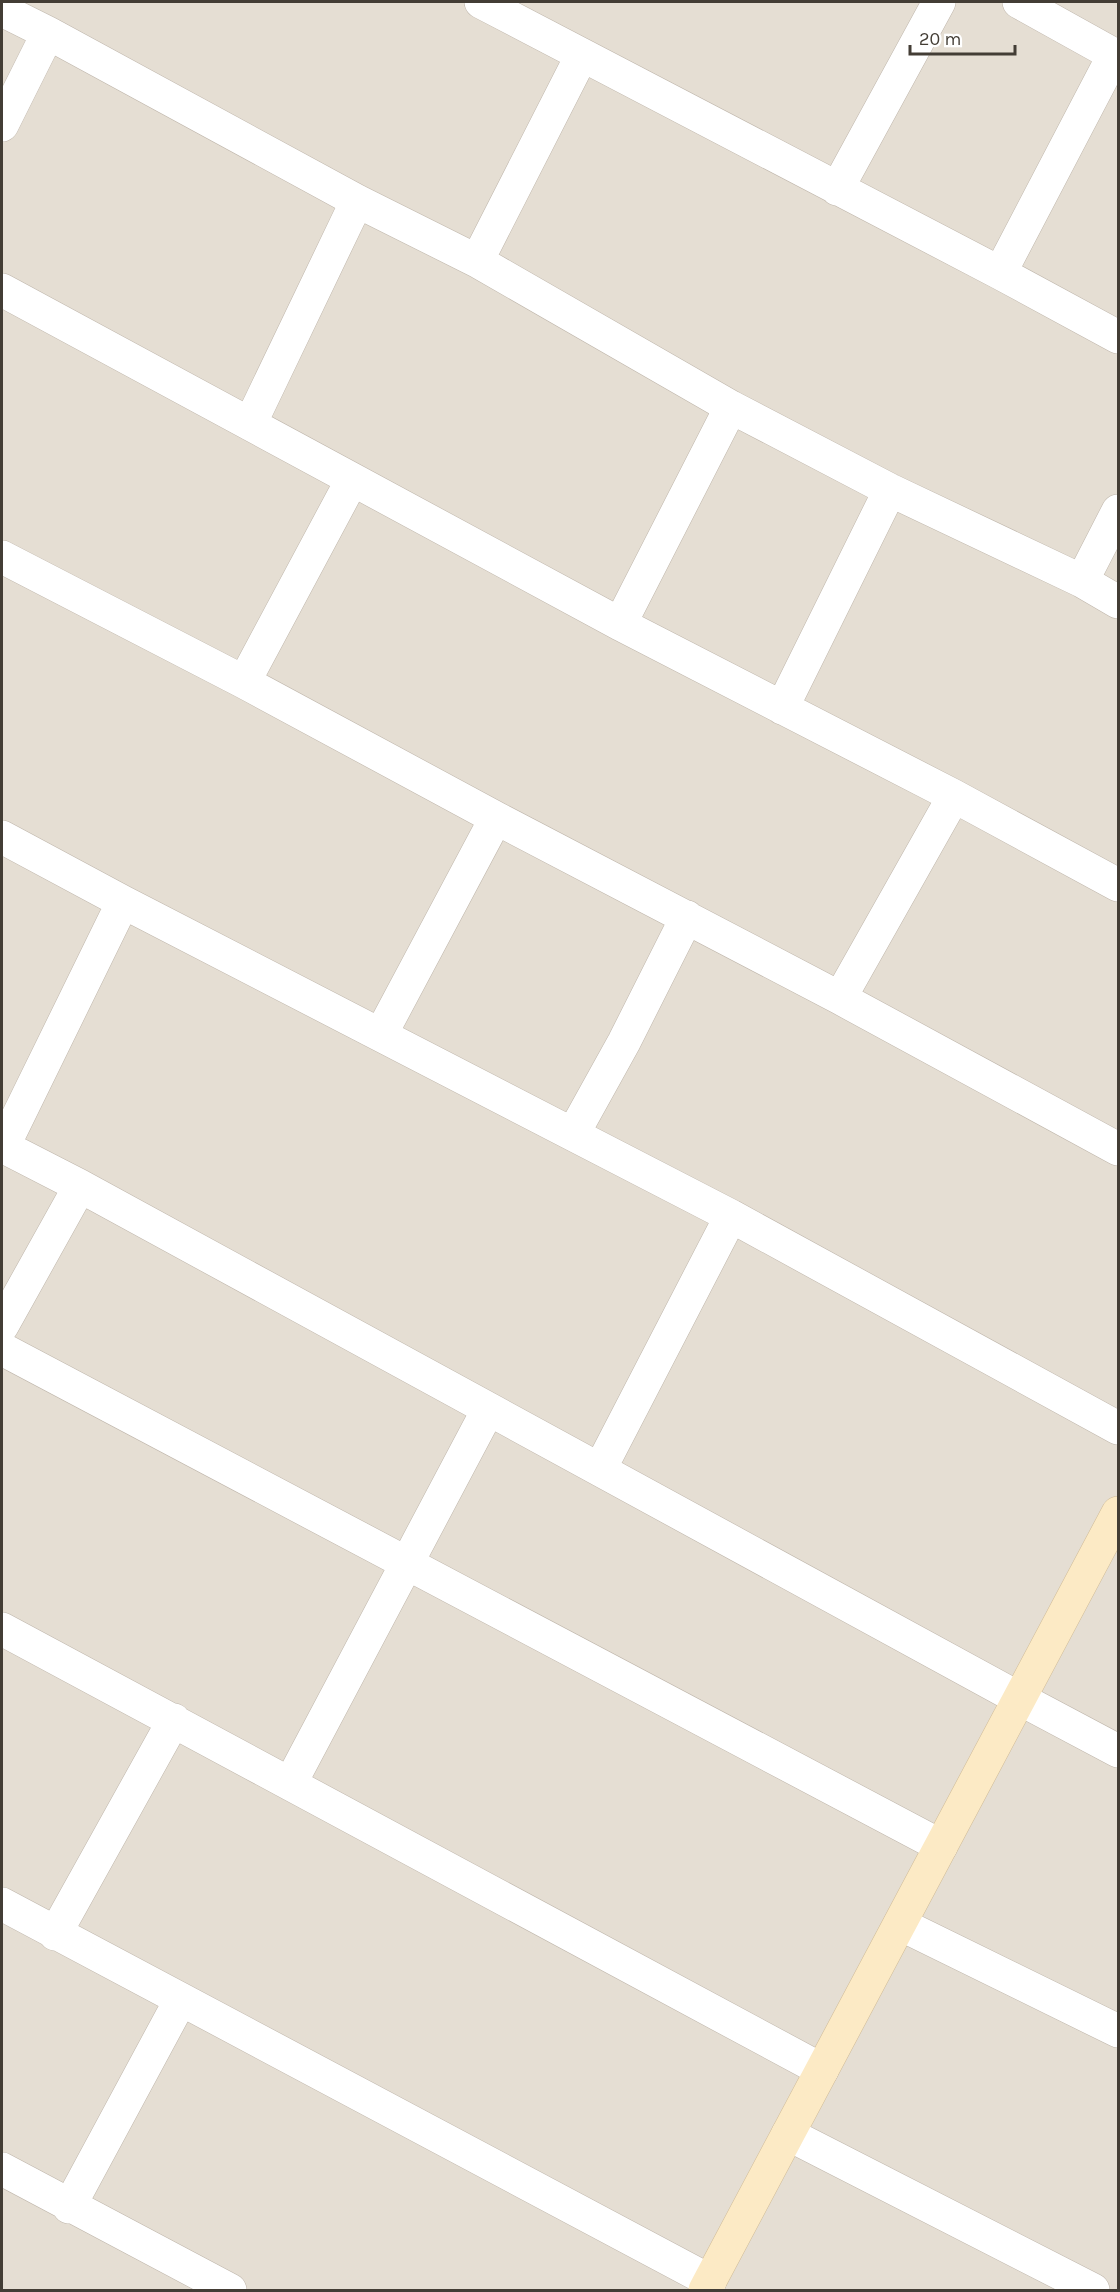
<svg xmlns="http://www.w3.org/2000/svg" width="1120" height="2292" viewBox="0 0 1120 2292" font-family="Karla,sans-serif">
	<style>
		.residential { fill: #e5ded3 }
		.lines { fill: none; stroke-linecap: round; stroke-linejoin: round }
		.street-casing { stroke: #bfb6ab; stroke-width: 34 }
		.secondary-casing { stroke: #cfbb97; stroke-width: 34 }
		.street { stroke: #fff; stroke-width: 33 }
		.secondary { stroke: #fceac5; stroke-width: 33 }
	</style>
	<rect width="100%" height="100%" fill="#f1ede5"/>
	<path class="residential" d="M2 2H1118V2290H2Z"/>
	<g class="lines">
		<defs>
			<path id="street" d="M481 2 1000 273 1118 337
				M1019 2 1118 57
				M2 10 48 33 357 201 477 261 731 407 890 490 1082 581 1118 602
				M2 125 48 33
				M837 189 939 2
				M477 261 582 55
				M1000 273 1114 55
				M2 290 620 624 954 796 1118 885
				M250 424 357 201
				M2 557 244 682 496 818 840 998 1118 1149
				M1082 581 1118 511
				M620 624 731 407
				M244 682 352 480
				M782 708 890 490
				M2 837 123 902 731 1216 1118 1428
				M840 998 954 796
				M381 1034 496 818
				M573 1134 624 1042 687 917
				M2 1146 80 1186 1020 1699 1118 1751
				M3 1147 123 902
				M2 1326 80 1186
				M2 1349 941 1846
				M600 1469 731 1216
				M2 1629 822 2070
				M290 1784 488 1410
				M2 1904 710 2281
				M900 1924 1118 2031
				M55 1934 174 1720
				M788 2134 1093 2290
				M2 2169 230 2290
				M69 2207 180 2001"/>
			<path id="secondary" d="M705 2290 1118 1513"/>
		</defs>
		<use href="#street" class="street-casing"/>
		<use href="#secondary" class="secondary-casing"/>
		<use href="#street" class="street"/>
		<use href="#secondary" class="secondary"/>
	</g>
	<rect width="1120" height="2292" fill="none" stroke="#433d35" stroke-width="6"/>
	<path d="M910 45v9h105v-9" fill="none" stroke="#433d35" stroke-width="3"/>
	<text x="919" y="45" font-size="18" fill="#433d35" stroke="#ffffff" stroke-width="4.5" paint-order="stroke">20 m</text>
</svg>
